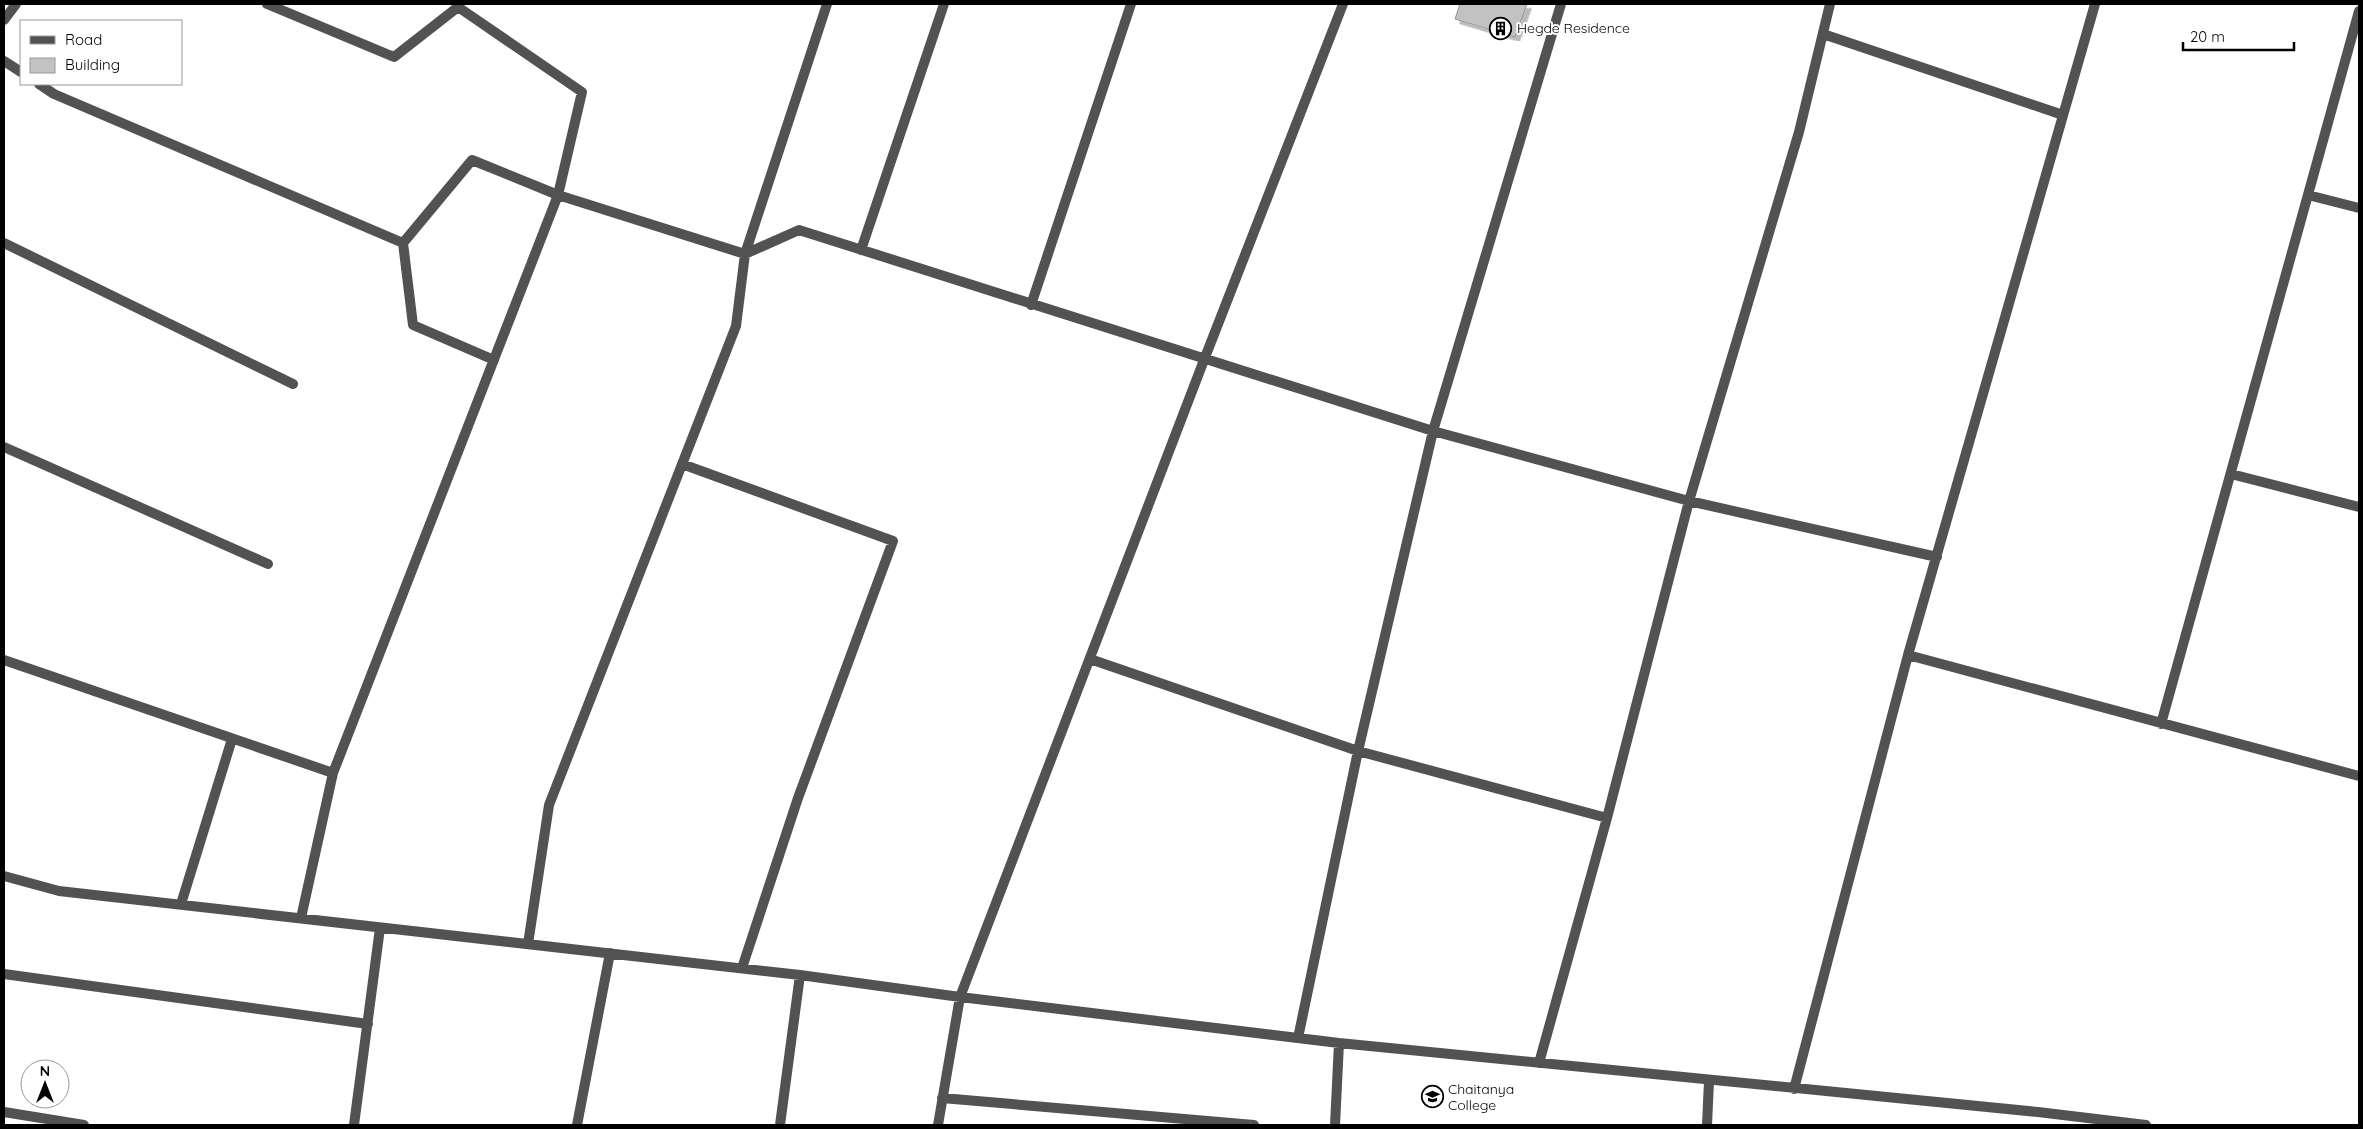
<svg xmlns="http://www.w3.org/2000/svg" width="2363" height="1129" viewBox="0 0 2363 1129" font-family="Quicksand,sans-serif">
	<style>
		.building { fill: #c2c2c2; stroke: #969696; filter: url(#shadow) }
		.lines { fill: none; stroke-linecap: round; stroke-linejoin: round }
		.street { stroke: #525252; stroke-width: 10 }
		.labels { text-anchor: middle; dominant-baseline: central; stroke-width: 4; stroke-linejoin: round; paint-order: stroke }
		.poi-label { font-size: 14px; fill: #000; stroke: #fff; text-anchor: start }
	</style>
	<defs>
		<filter id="shadow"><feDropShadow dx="4.5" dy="4.5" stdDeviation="0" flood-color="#0004"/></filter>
	</defs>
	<rect width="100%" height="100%" fill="#fff"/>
	<path class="building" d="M1460 4H1527L1515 37 1455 19Z"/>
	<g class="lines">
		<path class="street" d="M267 4 394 57 458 7 582 92 558 195 745 254 799 230 1433 431 1689 501 1937 557
			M4 20 16 4
			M1823 34 2063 115
			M4 61 21 72
			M39 84 54 94 403 243 413 325 494 360
			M2308 195 2359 208
			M4 243 293 384
			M861 250 944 4
			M1031 305 1131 4
			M4 447 268 564
			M682 464 893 541 798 798 742 968
			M2231 474 2359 507
			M1908 655 2359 776
			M1090 659 1358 751 1607 818
			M4 660 333 773
			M2161 724 2359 11
			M4 876 59 891 800 975 960 997 1339 1043 2038 1112 2146 1125
			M181 904 232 739
			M301 918 333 773 558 195 472 160 403 243
			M528 944 549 805 736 326 745 254 827 4
			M4 974 368 1024
			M1298 1038 1358 751 1433 431 1561 4
			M1539 1063 1607 818 1689 501 1799 132 1830 4
			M1794 1089 1908 655 2095 4
			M942 1098 1254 1125
			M4 1112 84 1125
			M354 1125 380 928
			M577 1125 610 953
			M780 1125 800 975
			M938 1125 960 997 1204 360 1343 4
			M1335 1125 1339 1043
			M1707 1125 1709 1081"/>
	</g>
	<defs>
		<symbol id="building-ring" viewBox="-11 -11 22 22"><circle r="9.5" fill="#fff" stroke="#000" stroke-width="1.5"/><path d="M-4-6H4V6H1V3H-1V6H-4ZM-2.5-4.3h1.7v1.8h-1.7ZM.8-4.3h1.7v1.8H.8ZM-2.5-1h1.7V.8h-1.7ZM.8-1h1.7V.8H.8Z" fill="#000"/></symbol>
		<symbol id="university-ring" viewBox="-11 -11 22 22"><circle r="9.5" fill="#fff" stroke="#000" stroke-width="1.5"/><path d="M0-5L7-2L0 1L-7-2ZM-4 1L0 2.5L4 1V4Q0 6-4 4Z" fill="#000"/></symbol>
	</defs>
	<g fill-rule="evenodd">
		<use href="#building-ring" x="1488" y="16" width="25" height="25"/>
		<use href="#university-ring" x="1420" y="1084" width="25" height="25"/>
	</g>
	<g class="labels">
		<g class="poi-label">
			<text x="1517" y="28">Hegde Residence</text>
			<text x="1448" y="1089">Chaitanya<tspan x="1448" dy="16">College</tspan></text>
		</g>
	</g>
	<rect width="2363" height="1129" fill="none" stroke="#000000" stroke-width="10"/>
	<rect x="20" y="20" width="162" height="65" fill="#ffffff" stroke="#999999"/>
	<rect x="30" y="36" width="25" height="8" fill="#525252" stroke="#999999"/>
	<text x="65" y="45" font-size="15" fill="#000000">Road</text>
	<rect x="30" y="58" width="25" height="15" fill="#c2c2c2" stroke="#999999"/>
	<text x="65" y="70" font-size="15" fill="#000000">Building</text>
	<g transform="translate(45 1084)"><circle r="24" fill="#ffffff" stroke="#999999"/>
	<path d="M0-4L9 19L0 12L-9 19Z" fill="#000000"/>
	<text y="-8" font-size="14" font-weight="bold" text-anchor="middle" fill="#000000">N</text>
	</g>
	<path d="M2183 42v8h111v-8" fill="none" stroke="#000000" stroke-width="2.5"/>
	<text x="2190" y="42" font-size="15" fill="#000000" stroke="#ffffff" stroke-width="4" paint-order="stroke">20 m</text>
</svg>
